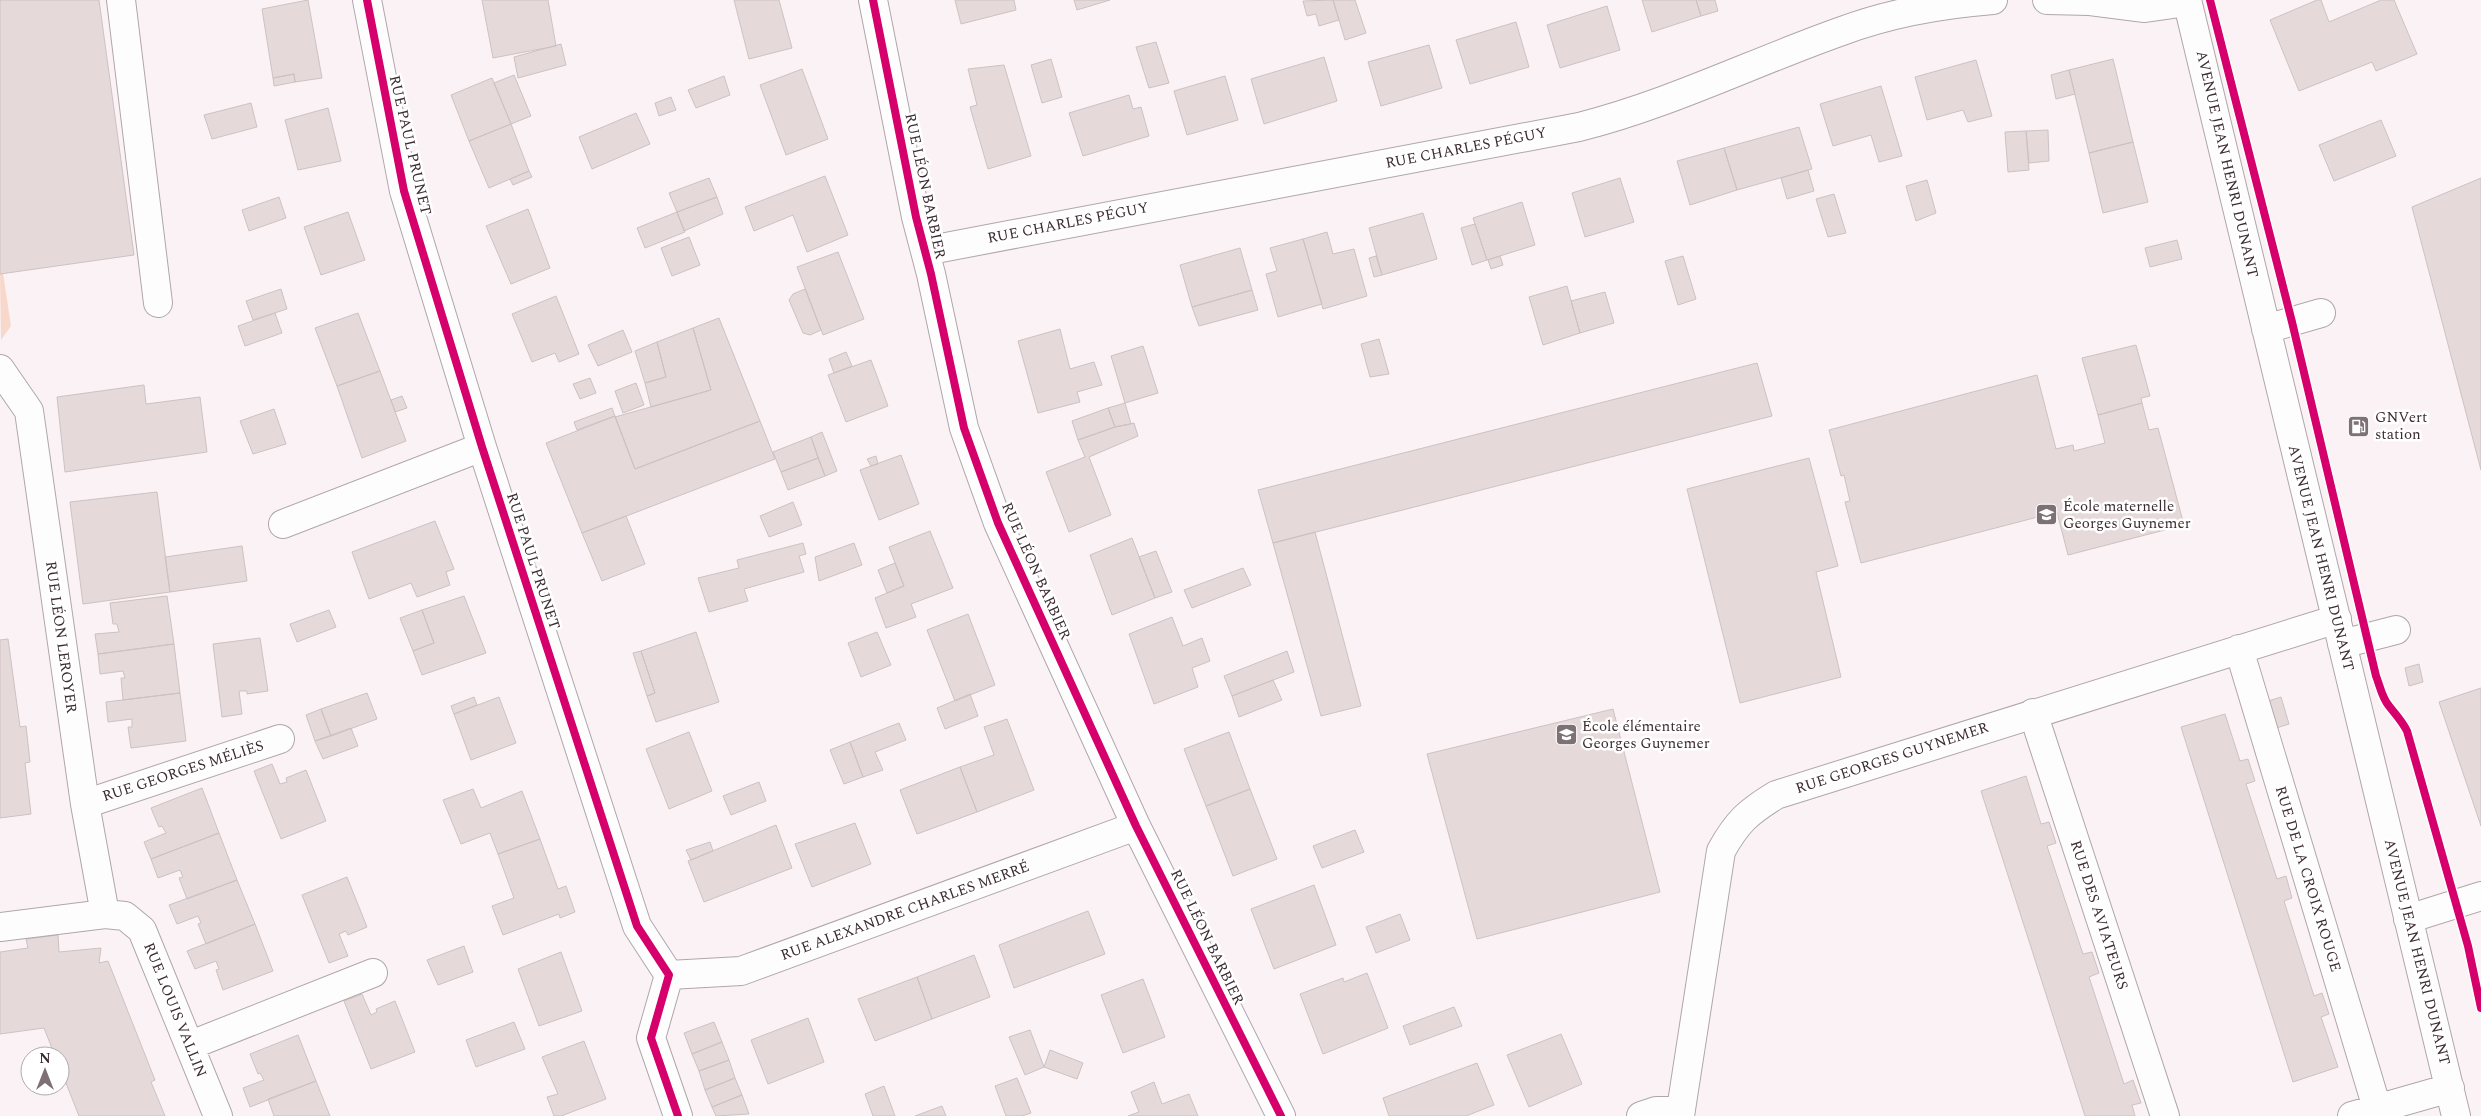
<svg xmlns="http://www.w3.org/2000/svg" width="2481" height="1116" viewBox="0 0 2481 1116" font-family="Spectral,serif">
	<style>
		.green { fill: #f9d8cc }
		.building { fill: #e5d9da; stroke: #cdc2c3 }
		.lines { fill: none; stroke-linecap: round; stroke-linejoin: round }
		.minor-casing { stroke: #b0a6a9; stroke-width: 30 }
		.minor { stroke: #fefdfd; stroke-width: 28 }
		.cycleway-casing { stroke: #fff; stroke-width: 11 }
		.cycleway { stroke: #d6006c; stroke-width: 8 }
		.labels { text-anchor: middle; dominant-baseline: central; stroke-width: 5; stroke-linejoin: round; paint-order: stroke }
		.street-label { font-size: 15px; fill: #3c2c31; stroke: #fff }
		.poi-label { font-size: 15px; fill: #3c2c31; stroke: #fff; text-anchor: start }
	</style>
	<rect width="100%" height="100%" fill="#faf2f4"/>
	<path class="green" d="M3 273 11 326 1 340 0 274Z"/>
	<path class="building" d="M0 0H99L134 255 0 274Z
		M308 0 322 78 295 82 294 74 273 78 262 9Z
		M482 0H548L556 46 493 58Z
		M734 0H779L792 48 749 59Z
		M955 0H1014L1016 10 961 24Z
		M1074 0H1110L1077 10Z
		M1333 0H1355L1366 33 1345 40Z
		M1333 0 1339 20 1319 26 1316 14 1307 16 1303 1Z
		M1642 0H1696L1701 16 1652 32Z
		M1696 0H1715L1718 11 1701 16Z
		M2317 0H2321L2329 22 2381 0H2394L2417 54 2376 71 2372 62 2299 91 2270 20Z
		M1607 6 1620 50 1560 68 1547 25Z
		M1516 22 1529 67 1470 84 1456 40Z
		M1156 42 1169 83 1149 88 1136 47Z
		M561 44 566 65 518 78 514 57Z
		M1429 45 1442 88 1381 106 1368 62Z
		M1324 57 1337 101 1264 124 1251 79Z
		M1051 59 1062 97 1042 103 1031 65Z
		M2113 59 2133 142 2089 153 2069 70Z
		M1976 60 1992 116 1968 122 1963 110 1927 120 1915 77Z
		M1004 65 1031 156 988 169 970 107 977 105 968 69Z
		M802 69 828 139 786 155 760 85Z
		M2069 70 2075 94 2056 99 2051 75Z
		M294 74 295 82 274 86 273 78Z
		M514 75 531 116 511 124 494 83Z
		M724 76 730 95 696 108 688 90Z
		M1225 76 1238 120 1187 135 1174 91Z
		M492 78 511 124 469 141 451 95Z
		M1881 86 1902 156 1879 162 1871 135 1833 146 1820 104Z
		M1129 95 1133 109 1141 107 1149 136 1083 156 1069 113Z
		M671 97 676 110 659 116 655 103Z
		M251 103 257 127 212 139 204 115Z
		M328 108 341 161 298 170 285 120Z
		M636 113 650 144 592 169 579 137Z
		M2381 120 2396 156 2334 181 2319 145Z
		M511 124 529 171 489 188 469 141Z
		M1799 127 1812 169 1737 190 1724 148Z
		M2048 130 2049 161 2029 163 2026 131Z
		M2026 131 2029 170 2008 172 2005 132Z
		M2133 142 2148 202 2103 213 2089 153Z
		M1724 148 1737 190 1690 205 1677 161Z
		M1808 170 1814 191 1787 199 1781 178Z
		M529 171 532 177 513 185 510 179Z
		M825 176 848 235 807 252 793 215 754 231 745 207Z
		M709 178 717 197 677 212 669 193Z
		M1620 178 1634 222 1585 237 1572 193Z
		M2481 178V470L2412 207Z
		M1927 180 1936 213 1916 221 1906 186Z
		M1834 194 1846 233 1828 237 1816 199Z
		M279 197 286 218 249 231 242 210Z
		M717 197 723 214 684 231 677 212Z
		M1522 202 1535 245 1487 260 1473 218Z
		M528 209 550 268 511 284 486 226Z
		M348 212 365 260 321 275 304 227Z
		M677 212 685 232 645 248 637 228Z
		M1423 213 1437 259 1382 275 1369 228Z
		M1475 224 1487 260 1472 265 1461 228Z
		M1327 232 1333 254 1354 249 1367 296 1323 309 1303 239Z
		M689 237 700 265 672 276 661 248Z
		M1303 239 1322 304 1278 317 1266 274 1277 271 1270 248Z
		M2177 240 2182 259 2150 267 2145 248Z
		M1240 248 1252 290 1192 307 1180 265Z
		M838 252 864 319 823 335 797 267Z
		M1376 256 1382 275 1374 277 1369 258Z
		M1500 256 1503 265 1491 269 1488 260Z
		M1683 256 1696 299 1678 305 1665 261Z
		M1567 286 1580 333 1543 345 1529 297Z
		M281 289 287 309 253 320 246 301Z
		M805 289 821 330 810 335 803 333 789 300 793 294Z
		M1252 290 1258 310 1199 326 1192 307Z
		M1605 292 1614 323 1580 333 1571 301Z
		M556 296 579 354 559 362 555 353 532 362 512 314Z
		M275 313 282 333 245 346 238 326Z
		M358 313 380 371 337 386 315 328Z
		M719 318 760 421 635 469 615 417 711 390 693 328Z
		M693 328 711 390 651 407 645 383 666 377 657 342Z
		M1060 329 1070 369 1094 362 1102 385 1077 392 1080 402 1038 413 1018 341Z
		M623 330 632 352 598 366 588 345Z
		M1379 339 1389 374 1370 377 1361 344Z
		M657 342 666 377 645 383 635 351Z
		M2136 345 2150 396 2141 398 2142 403 2098 415 2082 358Z
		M1143 346 1158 393 1125 403 1111 356Z
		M846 352 852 366 834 373 829 359Z
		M871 360 888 406 846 422 828 375Z
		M1757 363 1772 416 1273 543 1258 490Z
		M380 371 406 441 362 458 337 386Z
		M2037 375 2056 449 2073 445 2074 451 2105 443 2098 415 2142 403 2149 430 2158 428 2184 525 2068 555 2057 512 1861 563 1845 502 1850 501 1844 475 1841 476 1829 430Z
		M590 378 596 393 580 399 573 384Z
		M636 383 644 405 623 413 615 391Z
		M144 385 146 404 200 397 207 452 65 472 57 397Z
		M402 396 407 408 395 412 391 400Z
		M1125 403 1131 424 1115 427 1108 408Z
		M612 408 615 416 577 430 574 422Z
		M1108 408 1115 427 1078 440 1072 421Z
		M274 409 286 444 253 454 240 421Z
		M615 416 635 469 760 421 775 459 582 533 546 443Z
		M1134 423 1138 436 1089 457 1111 515 1069 532 1046 472 1085 457 1078 440 1115 427Z
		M822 432 837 471 825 476 811 437Z
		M811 437 818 458 781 472 773 452Z
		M901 455 919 504 879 520 860 470Z
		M876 456 878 464 871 466 867 459Z
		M818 458 825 476 788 490 781 472Z
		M1809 458 1838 566 1816 572 1841 677 1740 703 1687 489Z
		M157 492 170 592 83 604 70 502Z
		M793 502 802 525 769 537 760 516Z
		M626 516 645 564 602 581 582 533Z
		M435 521 454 569 446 572 450 585 417 597 411 583 369 599 352 552Z
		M930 531 953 588 911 604 916 617 886 628 875 598 904 586 889 547Z
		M1315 532 1361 706 1321 716 1273 543Z
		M1132 538 1155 598 1112 615 1090 555Z
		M803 543 806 554 799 556 804 572 744 589 748 601 709 612 698 578 739 568 737 560Z
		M854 543 862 565 819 581 815 557Z
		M242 546 247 581 170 592 165 557Z
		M1156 551 1172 592 1155 598 1139 557Z
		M895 563 904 586 887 593 878 570Z
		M1243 568 1251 585 1192 608 1184 590Z
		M167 596 174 644 98 654 95 634 119 632 117 624H113L110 603Z
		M464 596 486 653 422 675 413 651 434 643 422 610Z
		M329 610 336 627 297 642 290 624Z
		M422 610 434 643 413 651 400 618Z
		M968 614 995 685 955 701 927 630Z
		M1172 617 1183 646 1202 638 1210 661 1192 668 1198 687 1154 704 1129 634Z
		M696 632 719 702 656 722 647 696 655 693 641 651Z
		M877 632 891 665 861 677 848 643Z
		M260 638 268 691 247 694V691H239L242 714 222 717 213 644Z
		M8 639 20 727 26 726 30 762 25 763 31 814 0 818V640Z
		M174 644 180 693 123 700 121 678H125L123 671 100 674 98 654Z
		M641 651 655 693 647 696 633 653Z
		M1287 651 1294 672 1232 696 1224 676Z
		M2419 664 2423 682 2409 686 2405 668Z
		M1273 680 1282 700 1239 717 1232 696Z
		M2481 688V826L2439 702Z
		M180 693 186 741 131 748 128 727H132V719L108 722 106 702Z
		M367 693 377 719 331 736 321 709Z
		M970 694 978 716 945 729 937 708Z
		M474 697 477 705 454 714 451 706Z
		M499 697 516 743 471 760 454 714Z
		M2281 697 2289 724 2270 730 2262 703Z
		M321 709 331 736 315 741 306 715Z
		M1613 709 1660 892 1477 939 1427 754Z
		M2225 714 2240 761 2248 759 2255 781 2246 784 2277 879 2286 876 2292 898 2284 901 2314 996 2322 993 2329 1014 2321 1017 2338 1067 2293 1082 2181 727Z
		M1007 719 1034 790 977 812 960 767 994 755 984 727Z
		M899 723 906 740 875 752 883 770 863 777 850 742Z
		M351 728 358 746 323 759 315 741Z
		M689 732 712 791 669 809 646 749Z
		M1229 732 1250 789 1206 806 1184 749Z
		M850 742 863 777 844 784 830 750Z
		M272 764 280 784 287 782 286 778 306 770 326 821 281 839 254 771Z
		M960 767 977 812 917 834 900 790Z
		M2026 776 2041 824 2049 822 2056 843 2047 846 2083 954 2092 952 2099 973 2089 977 2124 1084 2133 1080 2141 1103 2132 1105 2135 1116H2085L1981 791Z
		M759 782 766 801 731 815 723 796Z
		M202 788 219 833 151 859 144 842 166 833 162 826 159 827 151 808Z
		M473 789 481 808 522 791 540 839 498 854 490 833 461 844 443 800Z
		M1250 789 1277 859 1233 876 1206 806Z
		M855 823 871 864 812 887 795 844Z
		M776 825 792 868 704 902 688 861Z
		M1355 830 1364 852 1322 868 1313 846Z
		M219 833 237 880 187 899 179 878 183 877 180 870 158 878 151 859Z
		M540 839 558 889 566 886 575 912 560 918 559 914 503 935 492 906 514 898 498 854Z
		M710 842 713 851 691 860 686 850Z
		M347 877 367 927 348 935 346 931 339 934 348 956 329 963 302 895Z
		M237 880 255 924 206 944 198 924 201 923 198 916 177 924 169 905Z
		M1314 885 1336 945 1274 969 1251 909Z
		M1088 911 1105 954 1014 988 999 945Z
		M1400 914 1410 940 1376 953 1366 927Z
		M255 924 273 971 223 990 216 970 219 969 216 961 195 969 187 951Z
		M58 935 59 952 101 948 99 963 108 961 155 1080 151 1082 165 1116H79L60 1068V1056H55L44 1028 0 1034V952L28 948 26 939Z
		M464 946 473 972 438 985 427 960Z
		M561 952 582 1011 539 1026 518 969Z
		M974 955 990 997 932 1019 917 977Z
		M1367 973 1388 1028 1323 1054 1300 994 1343 978 1344 982Z
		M917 977 932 1019 875 1041 858 999Z
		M1143 979 1165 1037 1123 1053 1101 995Z
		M362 994 371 1015 377 1012 376 1009 395 1001 415 1052 371 1069 344 1001Z
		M1454 1007 1462 1026 1410 1045 1403 1026Z
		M808 1018 824 1062 768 1084 751 1040Z
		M514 1022 525 1049 476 1067 466 1040Z
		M714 1022 722 1042 692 1054 684 1033Z
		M1030 1030 1044 1067 1025 1075 1009 1037Z
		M1561 1034 1582 1084 1529 1107 1507 1055Z
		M298 1035 316 1081 250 1107 243 1088 264 1080 260 1073 258 1074 250 1054Z
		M584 1041 606 1099 561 1116H554L547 1097 558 1094 542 1057Z
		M722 1042 729 1060 699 1071 692 1054Z
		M1050 1050 1083 1063 1077 1079 1044 1067Z
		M729 1060 735 1078 705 1090 699 1071Z
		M1477 1063 1494 1105 1466 1116H1389L1383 1098Z
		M735 1078 742 1095 712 1107 705 1090Z
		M1017 1078 1031 1113 1022 1116H1006L995 1086Z
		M316 1081 330 1116H274L268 1099Z
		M1154 1082 1162 1104 1189 1094 1198 1116H1128L1139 1112 1131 1092Z
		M884 1086 895 1116H873L865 1094Z
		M742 1095 749 1114 716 1116 712 1107Z
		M942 1106 946 1116H915Z"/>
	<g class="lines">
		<defs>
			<path id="minor" d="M121 0 158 303
				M367 0 404 191 482 447 637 926 669 975 651 1038 678 1116
				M873 0 916 217 931 274 964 428 998 523 1136 826 1281 1116
				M2047 0 2090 1 2145 8 2187 2
				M2187 0 2456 1116
				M925 251 1579 127C1670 104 1754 62 1842 31 1890 13 1942 4 1993 0
				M2266 329 2321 313
				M0 369 29 411 85 804 105 914
				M283 524 482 447
				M2342 644 2396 630
				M2239 649 2377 1108
				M2033 713 2165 1116
				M85 804 280 739
				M2408 919 2481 896
				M0 927 105 914 125 916 142 930 218 1116
				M669 975 741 971 1136 826
				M191 1045 373 973
				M1641 1116 1656 1111H1680
				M1680 1116 1721 851C1737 822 1748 812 1776 795L2337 619
				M2352 1116 2450 1088"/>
		</defs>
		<use href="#minor" class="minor-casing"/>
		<use href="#minor" class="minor"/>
		<defs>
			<path id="cycleway" d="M367 0 404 191 482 447 637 926 669 975 651 1038 678 1116
				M873 0 916 217 931 274 964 428 998 523 1136 826 1281 1116
				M2210 0 2292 322 2376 676C2380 686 2382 698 2389 706 2396 715 2402 721 2407 731L2468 946 2481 1008"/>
		</defs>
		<use href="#cycleway" class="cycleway-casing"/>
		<use href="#cycleway" class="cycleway"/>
	</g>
	<defs>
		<symbol id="fuel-square" viewBox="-11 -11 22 22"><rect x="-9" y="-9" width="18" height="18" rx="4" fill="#7e7175" stroke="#fff"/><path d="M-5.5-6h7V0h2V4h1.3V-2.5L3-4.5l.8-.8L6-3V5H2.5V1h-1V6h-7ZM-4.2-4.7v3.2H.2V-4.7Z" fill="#fff"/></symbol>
		<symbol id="school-square" viewBox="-11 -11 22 22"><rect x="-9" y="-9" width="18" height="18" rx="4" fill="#7e7175" stroke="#fff"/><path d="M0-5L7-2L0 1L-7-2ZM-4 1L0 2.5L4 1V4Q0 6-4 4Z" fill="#fff"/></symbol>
	</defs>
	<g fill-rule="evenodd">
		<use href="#fuel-square" x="2346" y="414" width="25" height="25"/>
		<use href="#school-square" x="2034" y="502" width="25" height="25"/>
		<use href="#school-square" x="1554" y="722" width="25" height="25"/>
	</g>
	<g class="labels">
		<g class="street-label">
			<text transform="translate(410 145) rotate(77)">RUE PAUL PRUNET</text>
			<text transform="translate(1466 148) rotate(-11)">RUE CHARLES PÉGUY</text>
			<text transform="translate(2227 164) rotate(77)">AVENUE JEAN HENRI DUNANT</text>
			<text transform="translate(925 186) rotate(78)">RUE LÉON BARBIER</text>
			<text transform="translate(1068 223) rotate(-11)">RUE CHARLES PÉGUY</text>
			<text transform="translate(2321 558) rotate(76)">AVENUE JEAN HENRI DUNANT</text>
			<text transform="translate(533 561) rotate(72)">RUE PAUL PRUNET</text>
			<text transform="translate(1036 571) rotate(66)">RUE LÉON BARBIER</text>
			<text transform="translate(61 637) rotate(82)">RUE LÉON LEROYER</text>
			<text transform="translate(1892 758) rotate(-18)">RUE GEORGES GUYNEMER</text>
			<text transform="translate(183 771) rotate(-18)">RUE GEORGES MÉLIÈS</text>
			<text transform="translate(2308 879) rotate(73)">RUE DE LA CROIX ROUGE</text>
			<text transform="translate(905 911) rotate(-20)">RUE ALEXANDRE CHARLES MERRÉ</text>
			<text transform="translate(2099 915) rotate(72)">RUE DES AVIATEURS</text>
			<text transform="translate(1207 937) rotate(64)">RUE LÉON BARBIER</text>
			<text transform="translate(2417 952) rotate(76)">AVENUE JEAN HENRI DUNANT</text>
			<text transform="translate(175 1010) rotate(68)">RUE LOUIS VALLIN</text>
		</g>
		<g class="poi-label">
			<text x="2375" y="417">GNVert<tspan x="2375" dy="17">station</tspan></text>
			<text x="2063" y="506">École maternelle<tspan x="2063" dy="17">Georges Guynemer</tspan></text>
			<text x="1582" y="726">École élémentaire<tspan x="1582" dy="17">Georges Guynemer</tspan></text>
		</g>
	</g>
	<g transform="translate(45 1071)"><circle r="24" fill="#ffffff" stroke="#b1abad"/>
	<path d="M0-4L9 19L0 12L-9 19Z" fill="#7e7175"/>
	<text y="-8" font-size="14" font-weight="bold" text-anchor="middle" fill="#3c2c31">N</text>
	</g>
</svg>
